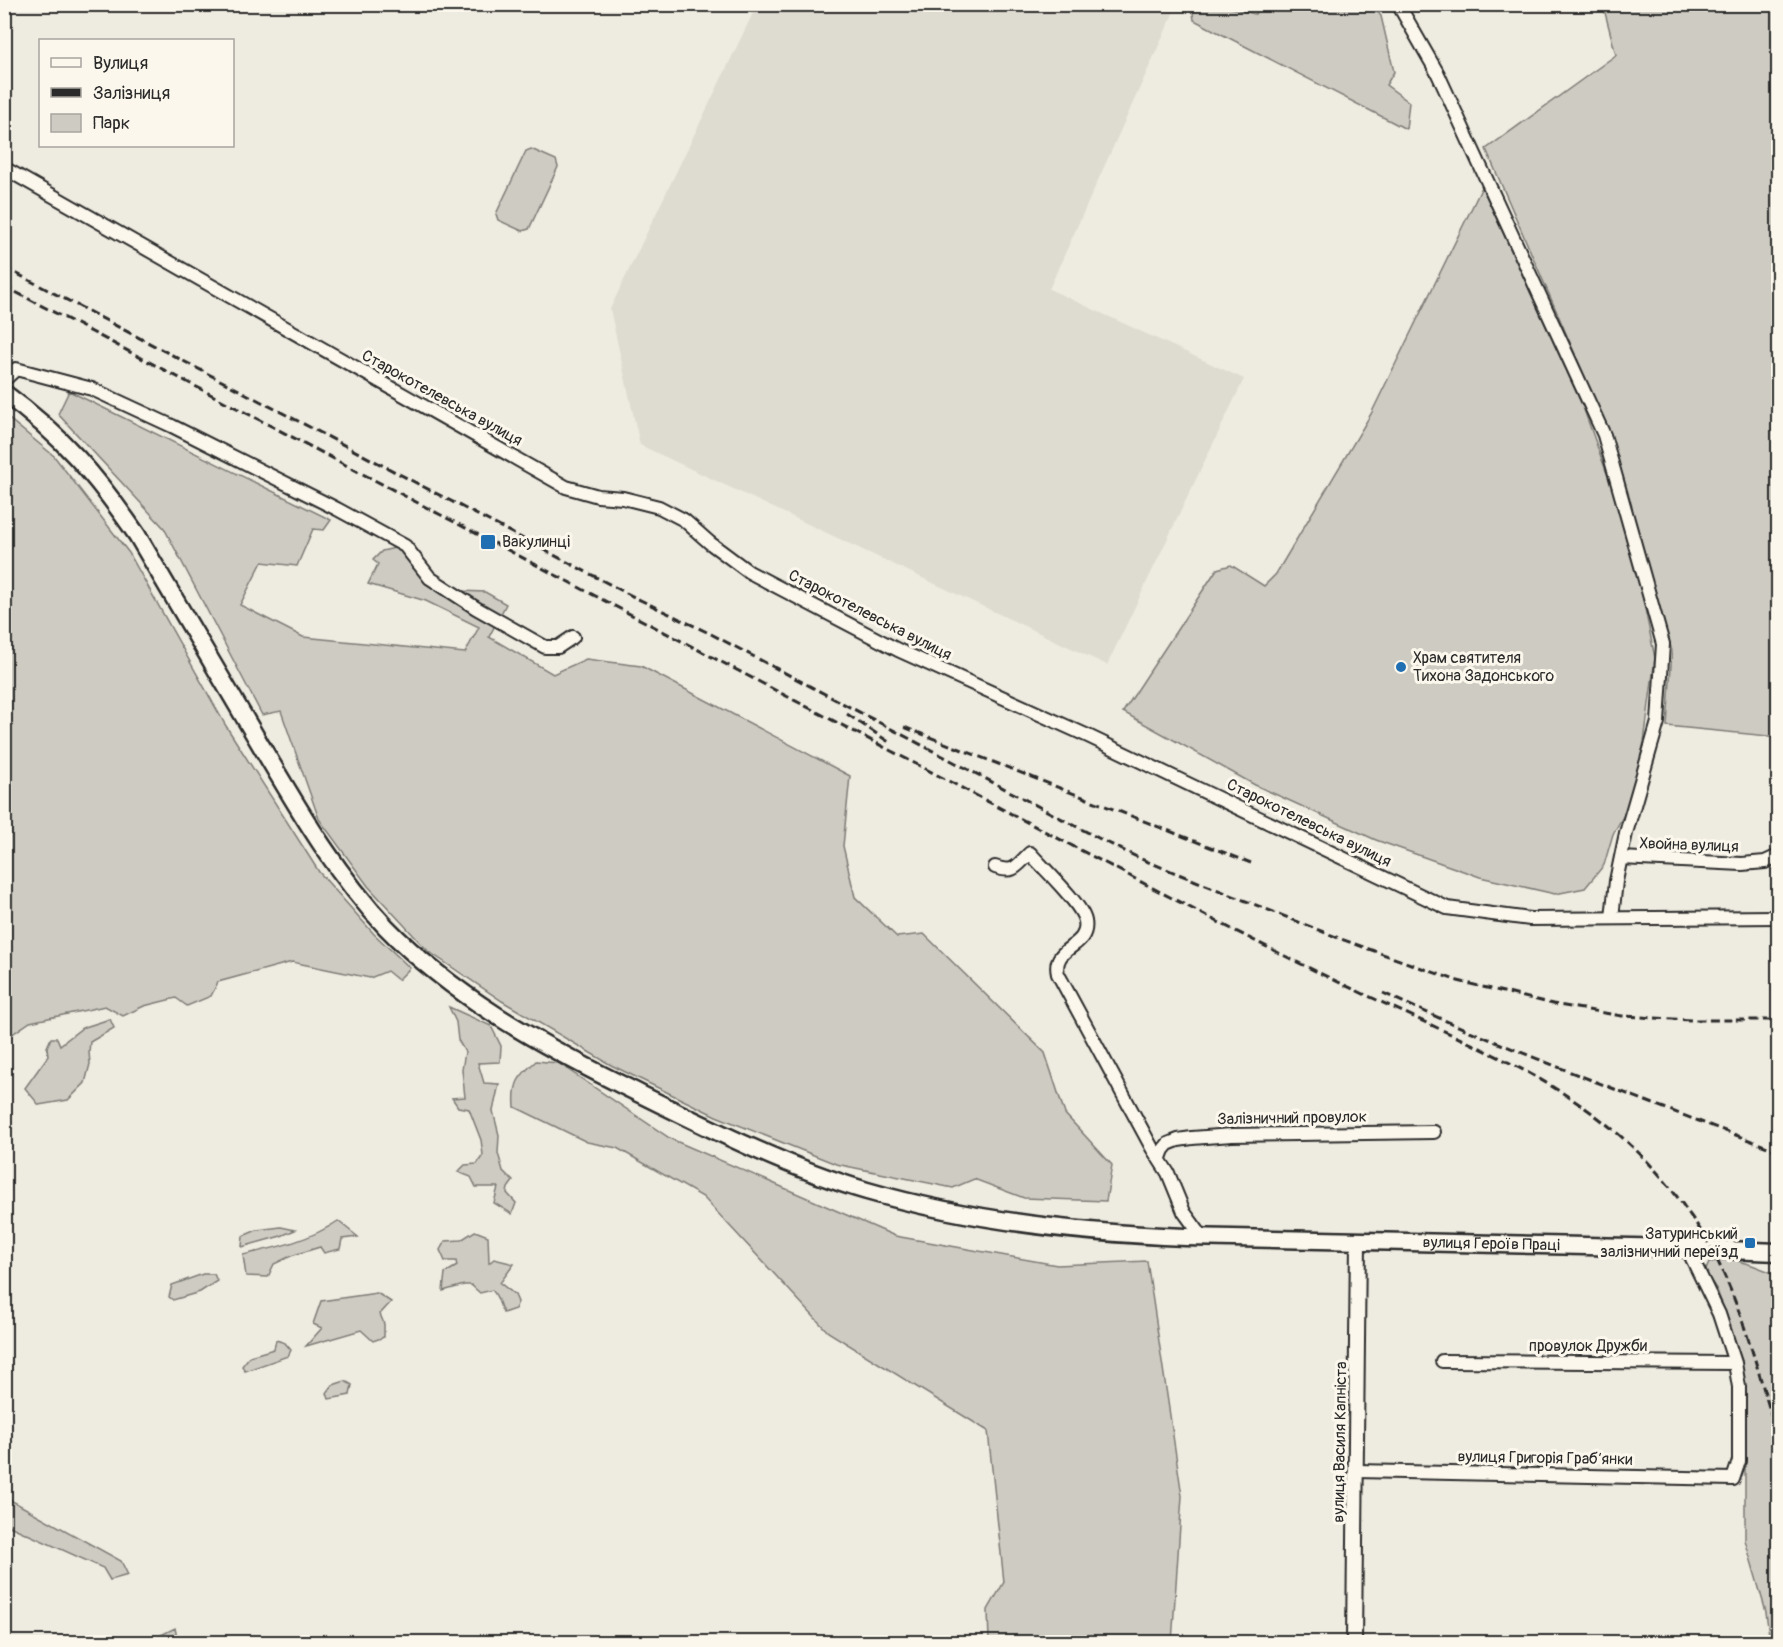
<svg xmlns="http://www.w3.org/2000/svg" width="1783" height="1647" viewBox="0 0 1783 1647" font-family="Pangolin,sans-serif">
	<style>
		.built { fill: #dedbd1 }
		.green { fill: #cecbc2; stroke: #7c7b76; stroke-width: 1.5 }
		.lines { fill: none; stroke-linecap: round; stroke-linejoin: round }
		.minor-casing { stroke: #2b2b2b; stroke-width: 16 }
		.tertiary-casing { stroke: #2b2b2b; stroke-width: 18 }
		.secondary-casing { stroke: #2b2b2b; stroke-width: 21 }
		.minor { stroke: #fbf7ec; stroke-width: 12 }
		.tertiary { stroke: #fbf7ec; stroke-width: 14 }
		.secondary { stroke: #fbf7ec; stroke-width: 16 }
		.rail { stroke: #2b2b2b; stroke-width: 3; stroke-dasharray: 9 4.5; stroke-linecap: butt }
		.poi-dot { fill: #1f6fb2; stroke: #fbf7ec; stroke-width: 2 }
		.labels { text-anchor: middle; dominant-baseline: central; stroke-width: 6; stroke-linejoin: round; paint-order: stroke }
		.street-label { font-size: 16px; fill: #2b2b2b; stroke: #fbf7ec }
		.poi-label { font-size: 16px; fill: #2b2b2b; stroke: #fbf7ec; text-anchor: start }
	</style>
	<rect width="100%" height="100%" fill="#eeebe0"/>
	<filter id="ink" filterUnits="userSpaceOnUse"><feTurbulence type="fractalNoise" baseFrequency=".0167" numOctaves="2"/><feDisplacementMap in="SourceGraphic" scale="12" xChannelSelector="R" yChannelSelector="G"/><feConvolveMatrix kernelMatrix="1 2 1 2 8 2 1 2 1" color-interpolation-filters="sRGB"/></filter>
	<g filter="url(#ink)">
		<path class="built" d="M757 5H1177L1049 289 1244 379 1107 665 640 445 610 309Z"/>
		<path class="green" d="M1366 5 1373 6 1381 16 1394 72 1386 85 1409 102 1406 129 1194 20 1192 5H1222L1255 14 1260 5Z
			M1603 5H1778V737L1667 726 1672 651 1611 437 1486 149 1616 55Z
			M531 149 556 160 558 167 529 229 522 231 498 220 496 214 526 151Z
			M1482 187 1583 407 1614 493 1642 594 1655 658 1644 742 1629 806 1613 834 1604 865 1585 888 1555 894 1480 877 1376 840 1255 785 1123 712 1217 569 1231 565 1264 586 1276 574 1371 414Z
			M69 391 331 520 324 530 313 529 297 566 262 562 240 605 303 637 465 653 479 627 426 601 368 584 378 564 373 560 382 551 395 548 459 591 485 592 506 604 489 637 553 674 586 659 641 666 850 776 843 846 855 897 897 937 924 934 1045 1053 1065 1114 1112 1165 1106 1201 1024 1198 974 1179 953 1188 836 1164 716 1116 611 1065 502 1001 428 951 368 886 319 819 281 711 262 715 164 528 58 414Z
			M5 417 9 419 54 456 129 553 226 726 319 872 374 934 410 968 398 980 387 971 370 978 292 962 218 982 211 996 187 1006 176 998 144 1006 123 1016 105 1006 30 1022 5 1039Z
			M449 1007 491 1026 501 1046 500 1062 478 1063 484 1083 499 1084 493 1111 499 1135 498 1153 503 1171 513 1181 508 1188 507 1193 516 1203 512 1214 494 1203 498 1187H476L471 1177 458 1172 465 1165 477 1164 483 1155 481 1140 469 1109 458 1107 452 1098 465 1097 462 1070 465 1052 458 1040 456 1022Z
			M110 1019 114 1028 90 1042 89 1052 90 1064 85 1083 68 1100 39 1105 25 1088 48 1056 47 1047 51 1038H57L60 1045 82 1028Z
			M536 1061 558 1063 671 1139 895 1236 1057 1265 1147 1261 1182 1496 1172 1642H989L988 1610 1004 1582 988 1431 828 1332 703 1197 617 1148 587 1142 515 1107C513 1083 518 1077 536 1061Z
			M338 1221 358 1237 342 1239 340 1249 324 1253 320 1247 291 1256 274 1264 268 1277 246 1276 243 1255C278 1247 308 1241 338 1221Z
			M281 1227 295 1230 281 1236 242 1247 243 1236 257 1230Z
			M475 1231 488 1236 489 1263 494 1259 514 1264 500 1283 515 1295 518 1302 515 1309 503 1313C499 1305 499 1297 492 1290L480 1293 471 1285H464L443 1291 445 1273 457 1266 456 1261H445L440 1250 445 1241 461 1240Z
			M1727 1258 1752 1265 1778 1275V1642H1770L1766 1612 1745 1540V1434L1742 1361 1717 1290 1705 1272 1709 1263Z
			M203 1274H214L217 1281 200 1292 173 1300 169 1297 172 1285Z
			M377 1293 391 1302 380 1314 384 1324V1337L373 1341 361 1330 306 1346 322 1328 313 1324 321 1301Z
			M276 1340 285 1343 291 1350 288 1356 245 1371 242 1366 250 1356 274 1349Z
			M345 1381 352 1385 350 1395 329 1399 327 1393 333 1385Z
			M5 1497 121 1561 128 1575 110 1580 103 1568 5 1524Z
			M175 1628 178 1642H147Z"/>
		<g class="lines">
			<defs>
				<path id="minor" d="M1398 4 1438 74 1604 435 1663 644 1658 722 1626 833 1616 881 1612 918
					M4 168 566 487 598 496 623 498 659 507 684 520 710 543 749 572 898 650 1088 736 1447 908 1530 919 1778 917
					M4 380 16 369 92 389 172 426 337 509 405 546 430 578 476 608 545 647H558L573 637
					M1621 858 1742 864 1765 862 1778 856
					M995 867C1015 874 1016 866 1030 853 1042 867 1082 904 1085 921 1090 949 1051 945 1058 974L1152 1148 1168 1173 1184 1212 1203 1238
					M1160 1158 1163 1150 1168 1144 1178 1140 1192 1138 1232 1135 1434 1132
					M1442 1361 1735 1363
					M1357 1471 1733 1479 1739 1461V1387L1735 1363 1719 1314 1687 1248"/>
				<path id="tertiary" d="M1354 1642 1358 1241"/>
				<g id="secondary">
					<path id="s1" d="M4 393C62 435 98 478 137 535 178 605 219 675 260 744 298 808 335 873 386 927 452 995 536 1042 620 1084 699 1123 782 1166 867 1191 971 1221 1078 1233 1186 1237L1677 1248 1778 1252"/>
				</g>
			</defs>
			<use href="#minor" class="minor-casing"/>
			<use href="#tertiary" class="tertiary-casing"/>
			<use href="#secondary" class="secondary-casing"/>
			<use href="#minor" class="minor"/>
			<use href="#tertiary" class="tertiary"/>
			<use href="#secondary" class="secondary"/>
			<path class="rail" d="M4 267 634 597 711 634 1104 841 1141 859 1341 939 1458 981 1553 1004 1622 1016 1692 1020H1778
				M4 286 1189 907C1251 939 1313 971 1377 1000 1498 1057 1612 1098 1690 1215 1698 1226 1706 1238 1712 1250 1743 1309 1759 1375 1778 1438
				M847 714 889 742
				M904 727 1251 863
				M1383 993C1512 1052 1646 1101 1778 1151"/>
		</g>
	</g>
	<g class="poi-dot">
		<rect x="480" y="534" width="16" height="16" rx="3"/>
		<circle cx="1401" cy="667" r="6"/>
		<rect x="1744" y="1237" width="12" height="12" rx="3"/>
	</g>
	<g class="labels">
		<g class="street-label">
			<text transform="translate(442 398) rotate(29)">Старокотелевська вулиця</text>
			<text transform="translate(870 615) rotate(27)">Старокотелевська вулиця</text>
			<text transform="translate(1309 823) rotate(26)">Старокотелевська вулиця</text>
			<text transform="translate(1689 845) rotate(2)">Хвойна вулиця</text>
			<text transform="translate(1292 1118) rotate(-1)">Залізничний провулок</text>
			<text stroke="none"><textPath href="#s1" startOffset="1842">вулиця Героїв Праці</textPath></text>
			<text x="1588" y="1346">провулок Дружби</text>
			<text transform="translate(1340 1442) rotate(-89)">вулиця Василя Капніста</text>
			<text transform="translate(1545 1458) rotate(1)">вулиця Григорія Грабʼянки</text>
		</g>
		<g class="poi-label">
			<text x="502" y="542">Вакулинці</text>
			<text x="1413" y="658">Храм святителя<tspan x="1413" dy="18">Тихона Задонського</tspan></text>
			<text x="1738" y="1234" text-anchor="end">Затуринський<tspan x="1738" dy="18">залізничний переїзд</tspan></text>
		</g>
	</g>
	<rect width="1783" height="1647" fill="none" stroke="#fbf7ec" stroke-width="24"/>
	<rect x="12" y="12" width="1759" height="1623" fill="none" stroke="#2b2b2b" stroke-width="2" filter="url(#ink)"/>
	<rect x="39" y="39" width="195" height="108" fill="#fbf7ec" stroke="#a8a59f" stroke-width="1.5"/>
	<rect x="51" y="58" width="30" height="9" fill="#fbf7ec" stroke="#a8a59f" stroke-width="1.5"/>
	<text x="93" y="69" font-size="18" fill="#2b2b2b">Вулиця</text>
	<rect x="51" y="88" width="30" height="9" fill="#2b2b2b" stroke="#a8a59f" stroke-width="1.5"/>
	<text x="93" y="99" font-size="18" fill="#2b2b2b">Залізниця</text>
	<rect x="51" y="114" width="30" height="18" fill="#cecbc2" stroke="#a8a59f" stroke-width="1.5"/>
	<text x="93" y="129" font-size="18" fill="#2b2b2b">Парк</text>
</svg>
